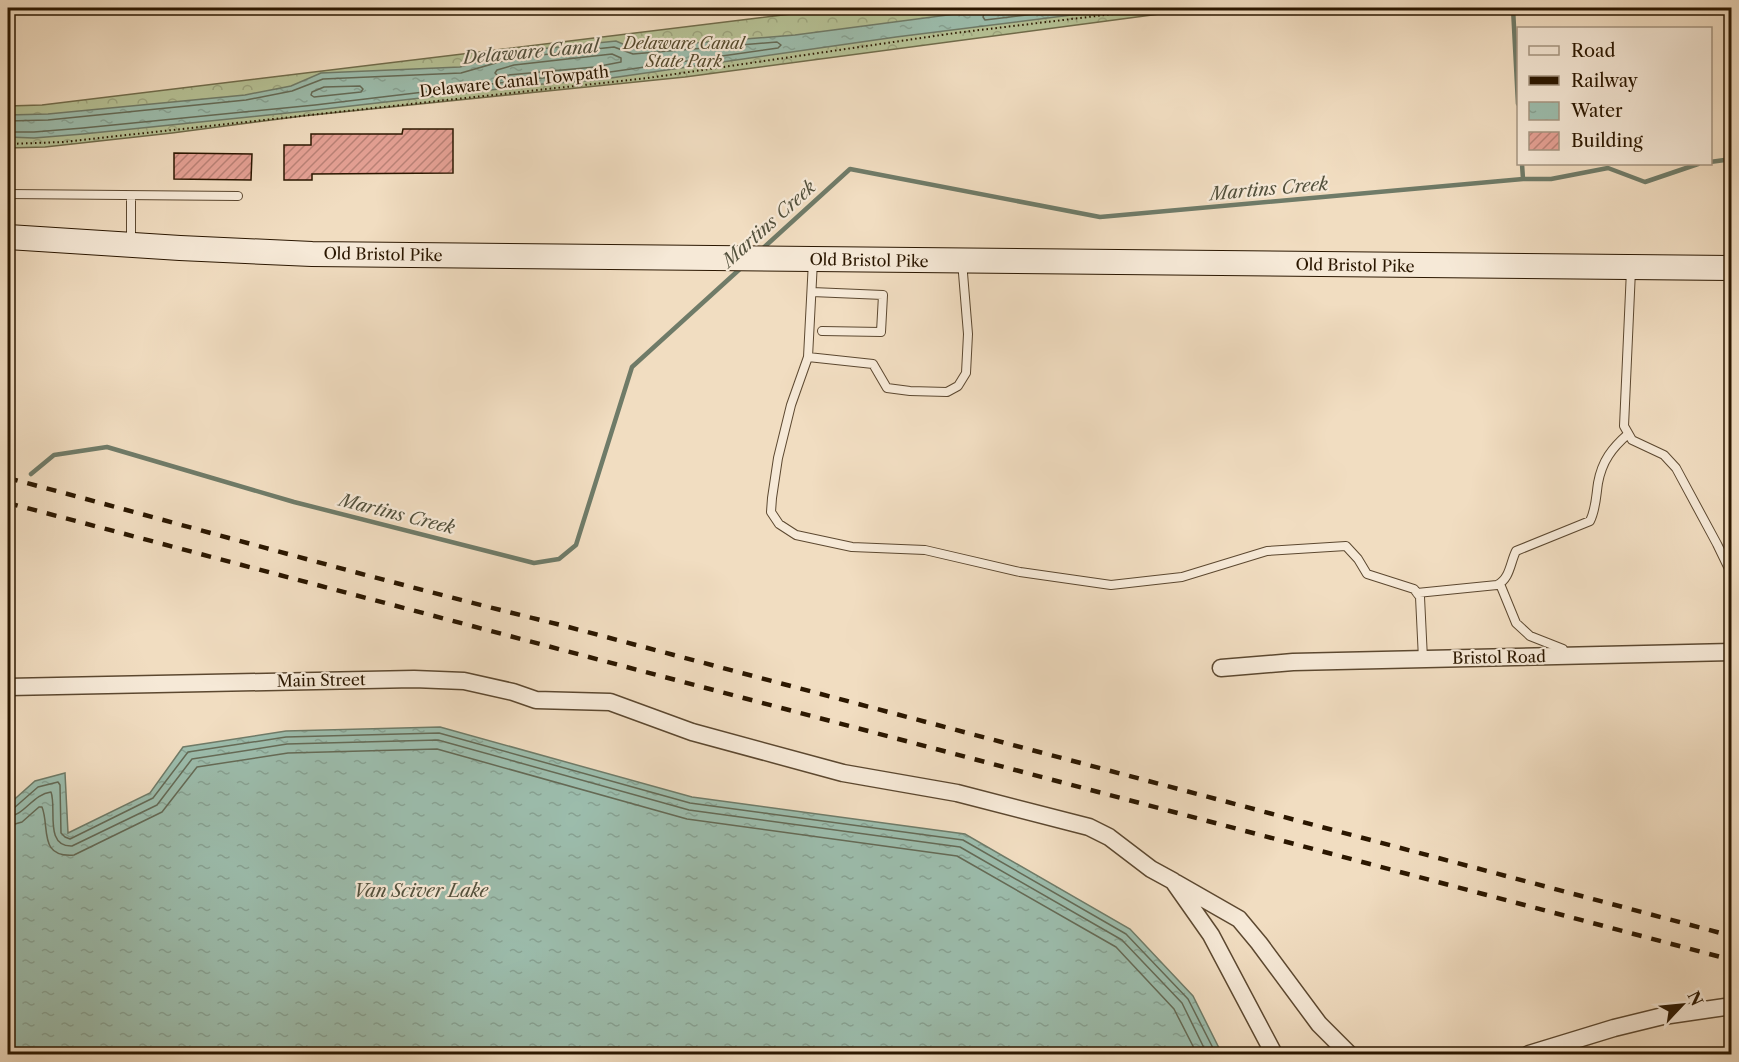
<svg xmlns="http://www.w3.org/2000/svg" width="1739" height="1062" viewBox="0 0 1739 1062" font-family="'Libre Caslon Text',serif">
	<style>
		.forest { fill: url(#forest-crowns); stroke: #706c4b; stroke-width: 1.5 }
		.water { fill: url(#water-ripples); stroke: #6f7b68; stroke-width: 1.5 }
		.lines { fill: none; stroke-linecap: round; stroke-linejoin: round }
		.shore { stroke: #646a56; stroke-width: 1.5 }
		.stream { stroke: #6f7b68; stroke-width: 4.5 }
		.building { fill: url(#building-hatch); stroke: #2b1700; stroke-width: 1.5 }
		.service-casing { stroke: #5c4830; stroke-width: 10 }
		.minor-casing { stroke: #5c4830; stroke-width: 19 }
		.secondary-casing { stroke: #2b1700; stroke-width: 26 }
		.path { stroke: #2b1700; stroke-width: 2; stroke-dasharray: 1.5 3; stroke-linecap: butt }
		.service { stroke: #f6e9d7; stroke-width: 8 }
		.minor { stroke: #f6e9d7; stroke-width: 16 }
		.secondary { stroke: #f6e9d7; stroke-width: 24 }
		.rail { stroke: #2b1700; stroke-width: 4.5; stroke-dasharray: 10 10; stroke-linecap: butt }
		.labels { text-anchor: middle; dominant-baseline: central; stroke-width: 4.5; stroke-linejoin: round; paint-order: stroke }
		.park-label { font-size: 16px; font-style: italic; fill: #554a2d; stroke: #f6e9d7 }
		.street-label { font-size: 16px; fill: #2b1700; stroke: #f6e9d7 }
		.water-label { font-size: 18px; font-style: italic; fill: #53513d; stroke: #f6e9d7 }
	</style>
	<defs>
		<pattern id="forest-crowns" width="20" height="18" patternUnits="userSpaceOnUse" patternTransform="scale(1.5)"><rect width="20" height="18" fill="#b6c296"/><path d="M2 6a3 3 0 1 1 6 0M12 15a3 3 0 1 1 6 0" fill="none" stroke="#9da680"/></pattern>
		<pattern id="water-ripples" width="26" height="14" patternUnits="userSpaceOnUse" patternTransform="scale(1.5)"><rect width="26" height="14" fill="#9cbdad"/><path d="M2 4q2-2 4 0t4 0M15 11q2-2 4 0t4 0" fill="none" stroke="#87a293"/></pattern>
		<pattern id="building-hatch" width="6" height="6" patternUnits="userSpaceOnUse" patternTransform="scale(1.5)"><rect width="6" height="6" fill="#e5a195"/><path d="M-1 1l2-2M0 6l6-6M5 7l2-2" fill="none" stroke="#ba8277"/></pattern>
	</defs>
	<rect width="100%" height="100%" fill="#f1ddc1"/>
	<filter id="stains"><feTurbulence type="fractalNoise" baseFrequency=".00333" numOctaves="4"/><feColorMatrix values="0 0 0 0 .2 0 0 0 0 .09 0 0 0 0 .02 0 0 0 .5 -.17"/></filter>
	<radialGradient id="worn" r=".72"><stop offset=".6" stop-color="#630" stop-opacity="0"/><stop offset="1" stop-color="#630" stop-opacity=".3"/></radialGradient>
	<path class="forest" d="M841 8H1205L685 77 303 116 172 133 45 147 8 148V106L42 105Z"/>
	<path class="water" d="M1001 8H1127L896 37 597 80 543 84 316 110 83 134 34 138 8 137V115L48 114 245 95 291 86 321 73 460 67 511 52 616 41 632 48 795 35Z
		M440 727 692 797 965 834 1130 929 1193 996 1222 1054H8V805L35 781 65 773 68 833 150 793 183 747 286 731Z"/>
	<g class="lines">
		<path class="shore" d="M986 8 983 17 985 20 1087 8
			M612 54 621 58V62L595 67 498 76 495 73 497 70 514 65Z
			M360 86 363 89 361 92 314 97 311 95 312 92 324 87Z
			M8 121 48 120 246 100 292 91 323 79 461 73 513 58 614 47 633 54 777 42 781 45 778 48 596 74 542 78 315 105 83 128 34 132H8
			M8 809 14 808 38 787 58 782 60 785 61 833 65 837 70 839 153 798 188 752 286 737 439 733 690 803 963 840 1126 934 1188 999 1216 1054
			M8 817C25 815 33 794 51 792 57 808 44 847 72 846L157 805 192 759 287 744 438 740 689 810 960 847 1122 940 1182 1003 1207 1054
			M8 826 22 822 39 807H42C50 827 38 858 74 855L162 812 197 767 288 753 437 749 687 819 957 856 1116 947 1174 1009 1197 1054"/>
		<path class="stream" d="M1513 8 1518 104
			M1710 162 1732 159
			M1522 164 1523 179
			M761 250 850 169 1100 217 1523 179H1551L1608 168 1645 182 1698 164
			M31 474 54 455 107 447 294 502 534 563 559 559 576 545 632 367 741 268"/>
	</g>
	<path class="building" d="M403 129H453V173L312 174V180H284V145H311V134H402Z
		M174 153 252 154 251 180 174 179Z"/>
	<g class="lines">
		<defs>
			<path id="service" d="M8 194 238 196
				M131 196V242
				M813 261 808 357 873 364 887 388 910 391 947 392 958 386 966 373 968 334 962 261
				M1631 270 1624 426 1632 440 1664 455 1676 468 1717 544 1732 575
				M812 292 883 295 881 332 822 331
				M808 357 791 405 778 458 772 498 771 512 779 524 796 535 852 547 925 550 1020 572 1111 585 1182 577 1267 551 1346 546 1358 559 1367 574 1414 589 1420 597 1423 659
				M1500 584 1516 623 1530 636 1563 649 1566 656
				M1417 593 1497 585C1510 579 1510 563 1516 551L1590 521C1596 509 1596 496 1598 483 1602 461 1612 448 1628 434"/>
			<path id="minor" d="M1221 668 1293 662 1732 652
				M8 687 414 679 464 681 513 692 536 700 610 702 692 732 843 773 957 793 1089 827 1109 837 1151 869 1173 881 1211 935 1274 1054
				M1176 883 1239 919 1259 943 1319 1024 1349 1054
				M1529 1054 1614 1028 1663 1016 1732 1006"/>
			<path id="secondary" d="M8 237 180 248 312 254 1732 268"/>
		</defs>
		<use href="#service" class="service-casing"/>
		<use href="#minor" class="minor-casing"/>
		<use href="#secondary" class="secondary-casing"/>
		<path class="path" d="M8 144 63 142 648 78 955 33 1163 8"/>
		<use href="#service" class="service"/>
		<use href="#minor" class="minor"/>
		<use href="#secondary" class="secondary"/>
		<path class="rail" d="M8 478C192 527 376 580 561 625L1732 936
			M8 503 1732 960"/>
	</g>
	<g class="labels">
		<g class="park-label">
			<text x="684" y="43">Delaware Canal<tspan x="684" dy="18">State Park</tspan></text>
		</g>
		<g class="street-label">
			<text transform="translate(514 81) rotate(-6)">Delaware Canal Towpath</text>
			<text transform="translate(383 254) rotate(1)">Old Bristol Pike</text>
			<text transform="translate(869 260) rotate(1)">Old Bristol Pike</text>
			<text transform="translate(1355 265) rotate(1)">Old Bristol Pike</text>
			<text transform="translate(1499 657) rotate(-1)">Bristol Road</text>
			<text transform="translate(321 680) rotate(-1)">Main Street</text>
		</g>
		<g class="water-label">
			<text transform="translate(531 52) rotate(-5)">Delaware Canal</text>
			<text transform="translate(1269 189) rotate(-5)">Martins Creek</text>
			<text transform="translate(769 224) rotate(-42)">Martins Creek</text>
			<text transform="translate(397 514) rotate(14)">Martins Creek</text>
			<text x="421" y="891">Van Sciver Lake</text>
		</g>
	</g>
	<rect width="1739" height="1062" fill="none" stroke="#f1ddc1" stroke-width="30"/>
	<rect x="9" y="9" width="1721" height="1044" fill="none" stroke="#2b1700" stroke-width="3"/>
	<rect x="15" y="15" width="1709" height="1032" fill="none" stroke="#2b1700" stroke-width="1.5"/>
	<rect x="1517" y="27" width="195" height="138" fill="#f6e9d7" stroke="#a59581" stroke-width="1.5"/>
	<rect x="1529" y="46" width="30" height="9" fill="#f6e9d7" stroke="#a59581" stroke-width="1.5"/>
	<text x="1571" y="57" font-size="18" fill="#2b1700">Road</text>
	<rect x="1529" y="76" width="30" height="9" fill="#2b1700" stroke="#a59581" stroke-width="1.5"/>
	<text x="1571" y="87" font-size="18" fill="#2b1700">Railway</text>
	<rect x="1529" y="102" width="30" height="18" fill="url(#water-ripples)" stroke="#a59581" stroke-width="1.5"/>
	<text x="1571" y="117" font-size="18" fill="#2b1700">Water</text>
	<rect x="1529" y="132" width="30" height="18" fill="url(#building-hatch)" stroke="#a59581" stroke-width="1.5"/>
	<text x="1571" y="147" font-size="18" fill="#2b1700">Building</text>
	<g transform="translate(1682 1005) rotate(64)" stroke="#f6e9d7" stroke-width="4.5" paint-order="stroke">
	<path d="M0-4.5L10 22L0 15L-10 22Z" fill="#2b1700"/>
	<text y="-9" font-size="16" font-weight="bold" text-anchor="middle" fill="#2b1700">N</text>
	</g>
	<rect width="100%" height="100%" filter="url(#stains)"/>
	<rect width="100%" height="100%" fill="url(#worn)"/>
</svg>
